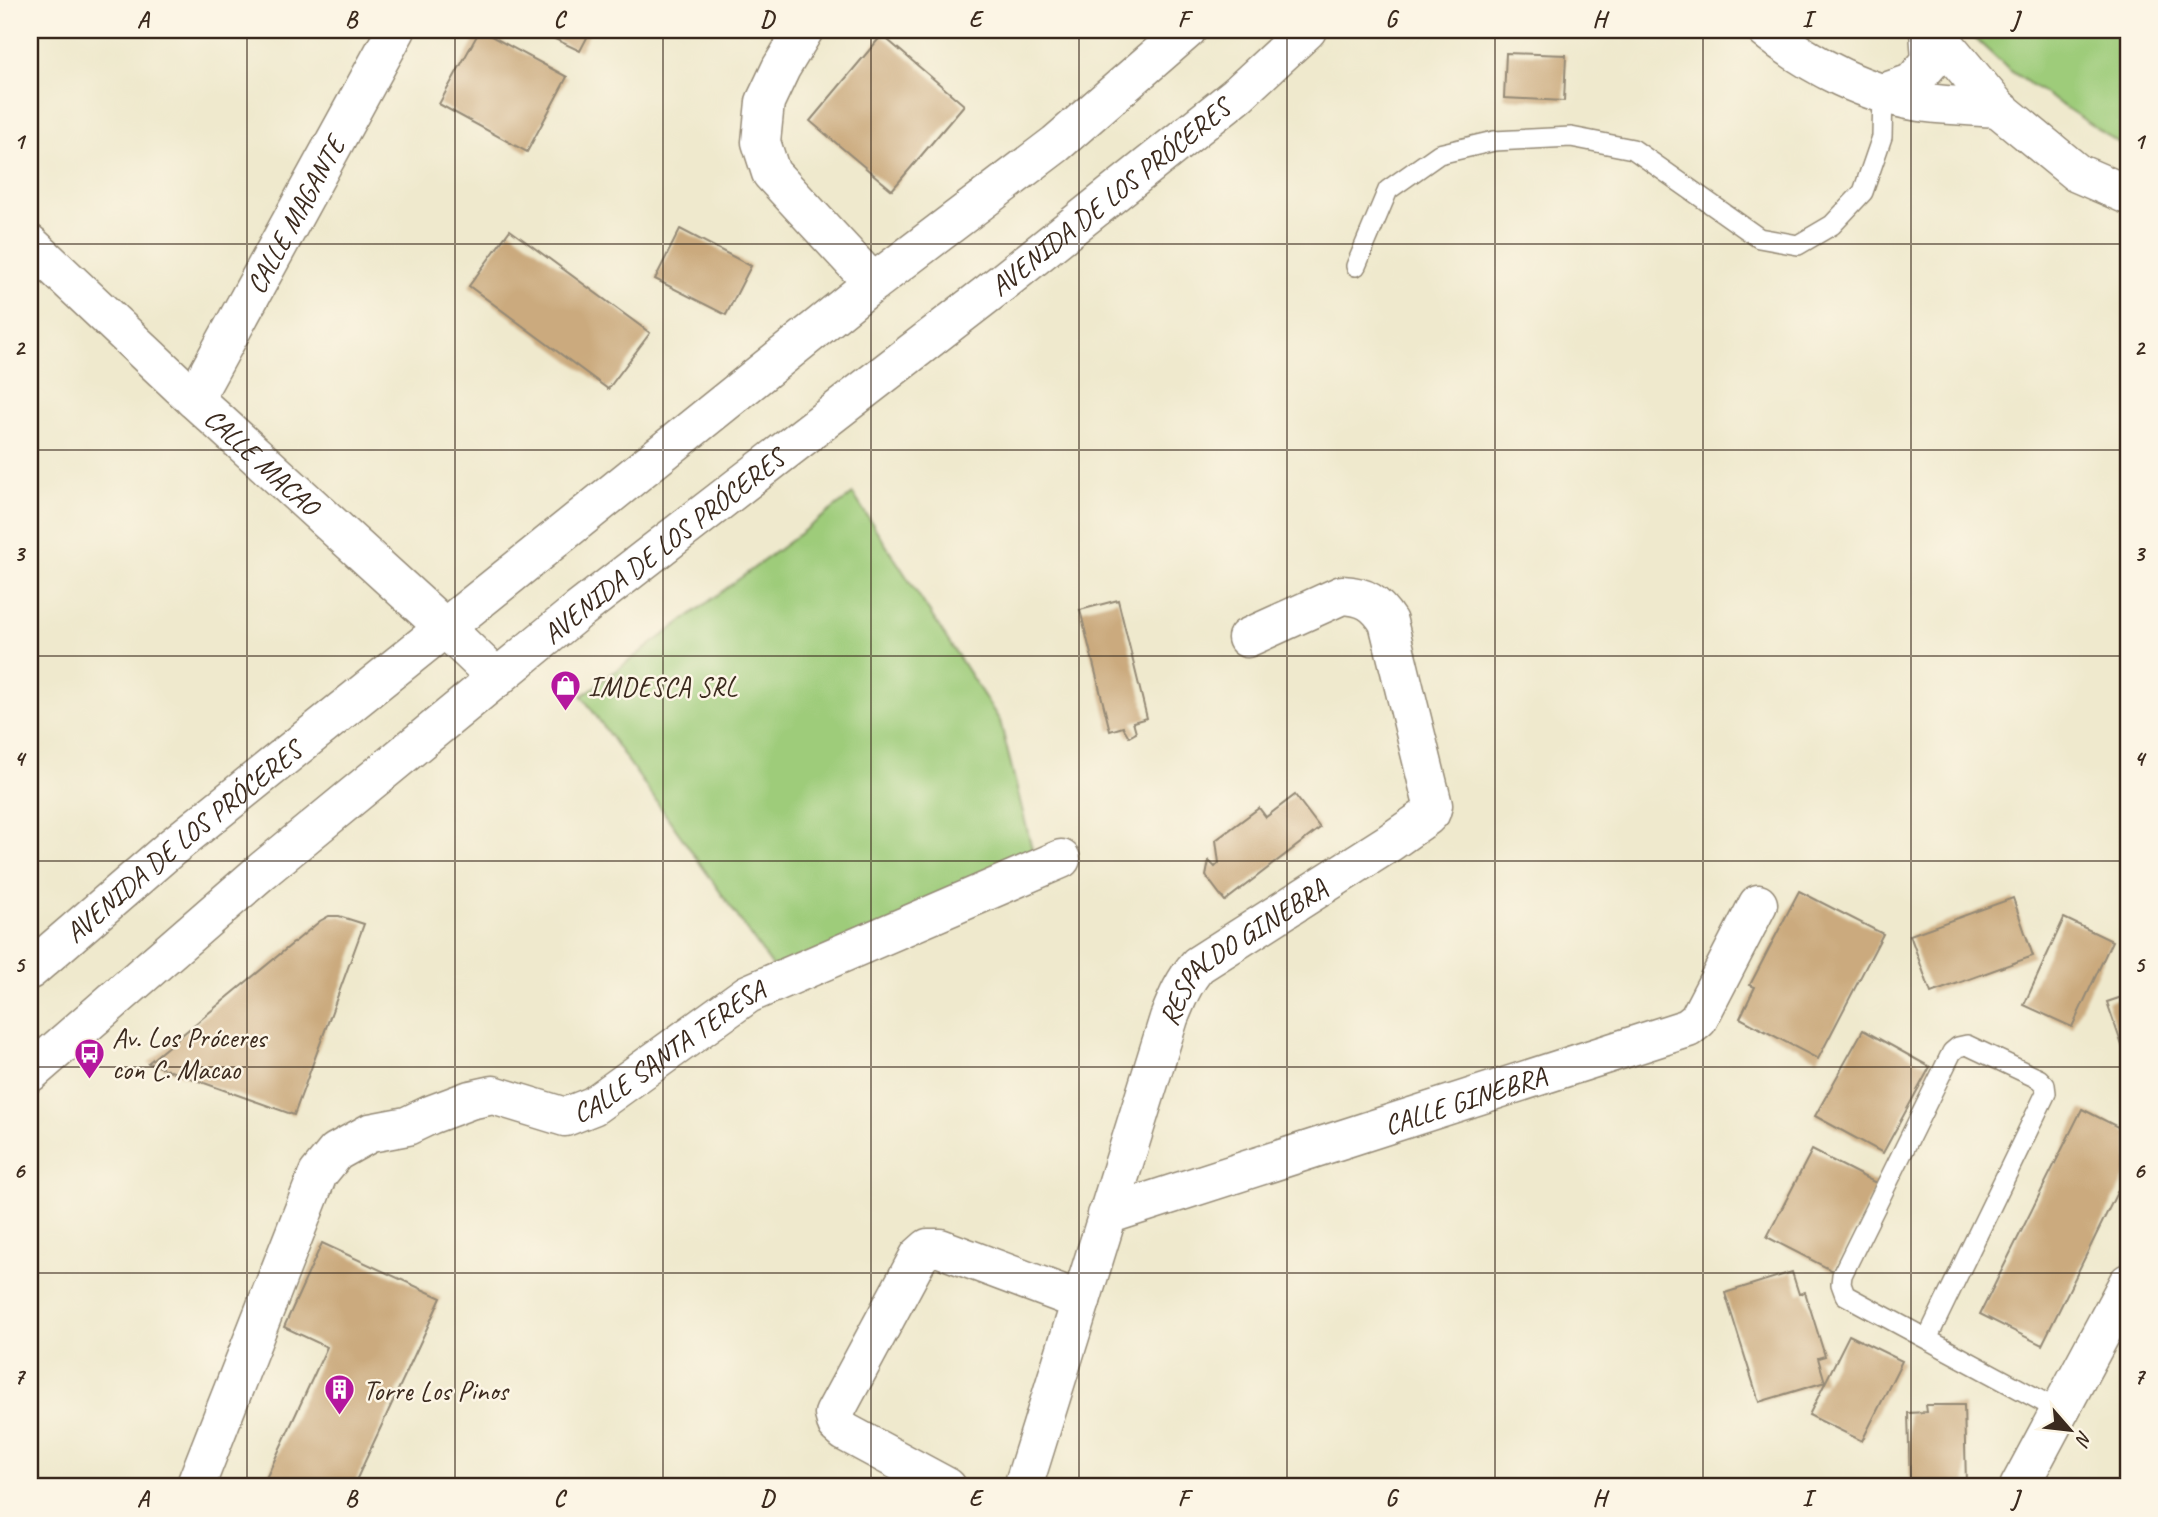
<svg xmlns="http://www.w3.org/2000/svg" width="2158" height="1517" viewBox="0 0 2158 1517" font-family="Caveat,sans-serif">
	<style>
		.green { fill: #9ecc7a; stroke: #6c7b4c; stroke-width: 2 }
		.building { fill: #cbaa7e }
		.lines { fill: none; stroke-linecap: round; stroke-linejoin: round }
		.service-casing { stroke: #958a76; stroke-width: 22 }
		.minor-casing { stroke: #958a76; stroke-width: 41 }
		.primary-casing { stroke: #958a76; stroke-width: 41 }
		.service { stroke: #fff; stroke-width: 19 }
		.minor { stroke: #fff; stroke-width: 38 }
		.primary { stroke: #fff; stroke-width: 38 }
		.grid { fill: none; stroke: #3b2a1e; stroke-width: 2; stroke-opacity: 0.55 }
		.labels { text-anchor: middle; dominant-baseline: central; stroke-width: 5; stroke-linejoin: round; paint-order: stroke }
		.street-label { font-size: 28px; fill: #3b2a1e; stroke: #fcf5e5 }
		.poi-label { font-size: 28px; fill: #3b2a1e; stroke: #fcf5e5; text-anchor: start }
		.neatline { fill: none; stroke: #3b2a1e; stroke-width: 2.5 }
		.grid-label { font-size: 23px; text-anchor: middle; font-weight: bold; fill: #3b2a1e }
	</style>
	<rect width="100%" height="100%" fill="#fcf5e5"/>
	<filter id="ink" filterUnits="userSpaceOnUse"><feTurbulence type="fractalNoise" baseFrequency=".0143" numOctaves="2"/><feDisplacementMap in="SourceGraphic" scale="14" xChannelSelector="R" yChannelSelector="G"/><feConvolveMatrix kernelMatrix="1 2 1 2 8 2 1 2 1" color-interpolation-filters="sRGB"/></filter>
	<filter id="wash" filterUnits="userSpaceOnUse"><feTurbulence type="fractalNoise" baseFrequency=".00686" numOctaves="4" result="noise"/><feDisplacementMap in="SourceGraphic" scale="28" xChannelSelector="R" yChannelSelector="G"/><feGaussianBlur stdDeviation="1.57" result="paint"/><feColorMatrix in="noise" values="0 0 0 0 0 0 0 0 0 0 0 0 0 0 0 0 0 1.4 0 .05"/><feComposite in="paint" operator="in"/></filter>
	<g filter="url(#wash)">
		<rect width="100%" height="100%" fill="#efe9cd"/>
		<path class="green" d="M1966 30H2128V149L2009 70Z
			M853 494 1000 721 1036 865 778 974 582 696Z"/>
		<g id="blocks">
			<path class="building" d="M480 30 567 77 527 152 439 104Z
				M536 30H591L580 51Z
				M882 35 964 105 892 190 810 121Z
				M1506 53 1566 55 1564 101 1504 98Z
				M680 229 751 266 726 315 655 279Z
				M510 230 650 333 608 389 469 286Z
				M1118 600 1147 718 1133 722 1136 733 1129 737 1123 727 1110 731 1080 610Z
				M1295 795 1320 828 1225 901 1206 876 1209 861 1215 867 1219 863 1216 840 1259 808 1266 817Z
				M1799 891 1883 934 1818 1059 1740 1018 1755 987 1750 985Z
				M2013 898 2033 956 1931 993 1910 935Z
				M329 916H339L364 924 294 1115 148 1063 320 921Z
				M2064 918 2112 941 2072 1027 2024 1005Z
				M2128 995V1063L2107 1002Z
				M1863 1030 1930 1067 1883 1153 1815 1116Z
				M2082 1109 2128 1132V1170L2042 1345 1980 1314Z
				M1812 1150 1878 1184 1833 1271 1767 1237Z
				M322 1243 441 1298 353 1487H262L327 1347 284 1327Z
				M1792 1272 1799 1294 1805 1292 1825 1356 1818 1358 1825 1382 1759 1402 1725 1293Z
				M1849 1335 1902 1361 1862 1441 1809 1415Z
				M1926 1405H1964L1966 1483 1910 1484 1908 1413 1927 1412Z"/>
		</g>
	</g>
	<g filter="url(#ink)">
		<use href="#blocks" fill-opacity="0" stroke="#958a76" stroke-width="2"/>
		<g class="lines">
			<defs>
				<path id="service" d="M1356 266 1388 190 1439 154 1494 141 1571 137 1633 149 1759 238 1798 245 1832 225 1863 192 1882 137 1883 93
					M1927 1339 2046 1093 2045 1085 2039 1079 1967 1045 1958 1047 1952 1052 1842 1275 1841 1284 1845 1295 2060 1411"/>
				<g id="minor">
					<path d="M804 30 781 68 765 102 761 142 771 173 873 283"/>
					<path d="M1766 30C1811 66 1869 96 1927 103 1951 106 1974 106 1998 108"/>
					<path d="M1933 30 1998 108 2077 173 2128 195"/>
					<path d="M1883 93 1912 83 1931 61 1929 30"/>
					<path id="s1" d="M30 244 194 399 445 628 497 678"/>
					<path id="s2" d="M194 399 396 30"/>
					<path id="s3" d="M1107 1215 1688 1028 1698 1020 1758 904"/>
					<path id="s4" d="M195 1487 318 1174 336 1152 370 1133 407 1126 430 1115 470 1100 493 1095 565 1117 593 1106 748 994 1061 859"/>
					<path d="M947 1487 845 1432 837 1425 834 1414 919 1256 928 1248H940L1081 1301"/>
					<path id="s5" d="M1023 1487 1169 1018C1177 998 1184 981 1198 965L1389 843 1426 817 1431 812 1433 805 1388 622C1376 603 1365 596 1342 595L1247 638"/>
					<path d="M2019 1487 2128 1283"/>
				</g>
				<g id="primary">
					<path id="s6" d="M30 970 171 848 575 523 873 283 1056 144 1187 30"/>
					<path id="s7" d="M30 1073 262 871 578 611 1003 282 1237 95 1307 30"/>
				</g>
			</defs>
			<use href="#service" class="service-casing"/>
			<use href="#minor" class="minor-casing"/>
			<use href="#primary" class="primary-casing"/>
			<use href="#service" class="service"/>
			<use href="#minor" class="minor"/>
			<use href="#primary" class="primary"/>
		</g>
	</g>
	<path class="grid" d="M247 30V1487M455 30V1487M663 30V1487M871 30V1487M1079 30V1487M1287 30V1487M1495 30V1487M1703 30V1487M1911 30V1487M30 244H2128M30 450H2128M30 656H2128M30 861H2128M30 1067H2128M30 1273H2128"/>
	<defs>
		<symbol id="shop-pin" viewBox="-11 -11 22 30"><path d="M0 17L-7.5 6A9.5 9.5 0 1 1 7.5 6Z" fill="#b5179e" stroke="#fcf5e5"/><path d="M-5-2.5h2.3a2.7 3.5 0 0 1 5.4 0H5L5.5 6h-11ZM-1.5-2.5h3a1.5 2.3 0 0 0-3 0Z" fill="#fff"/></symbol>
		<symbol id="bus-pin" viewBox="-11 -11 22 30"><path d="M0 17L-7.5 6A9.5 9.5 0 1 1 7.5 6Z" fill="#b5179e" stroke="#fcf5e5"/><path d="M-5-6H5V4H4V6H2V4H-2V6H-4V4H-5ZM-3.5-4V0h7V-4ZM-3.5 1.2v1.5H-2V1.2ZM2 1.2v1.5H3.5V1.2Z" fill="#fff"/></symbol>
		<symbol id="building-pin" viewBox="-11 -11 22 30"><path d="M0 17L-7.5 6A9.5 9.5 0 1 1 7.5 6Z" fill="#b5179e" stroke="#fcf5e5"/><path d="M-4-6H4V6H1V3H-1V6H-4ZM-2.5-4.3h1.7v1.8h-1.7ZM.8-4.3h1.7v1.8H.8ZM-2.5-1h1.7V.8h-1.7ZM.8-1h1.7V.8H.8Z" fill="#fff"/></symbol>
	</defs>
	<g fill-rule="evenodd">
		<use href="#shop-pin" x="548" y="668" width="35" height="47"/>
		<use href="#bus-pin" x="72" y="1036" width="35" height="47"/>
		<use href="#building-pin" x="322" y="1372" width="35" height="47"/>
	</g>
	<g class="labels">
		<g class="street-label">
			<text stroke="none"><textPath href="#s7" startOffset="1391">AVENIDA DE LOS PRÓCERES</textPath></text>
			<text stroke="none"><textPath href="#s2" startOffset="210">CALLE MAGANTE</textPath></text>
			<text stroke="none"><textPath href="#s1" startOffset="318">CALLE MACAO</textPath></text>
			<text stroke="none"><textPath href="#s7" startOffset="824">AVENIDA DE LOS PRÓCERES</textPath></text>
			<text stroke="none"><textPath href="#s6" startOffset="200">AVENIDA DE LOS PRÓCERES</textPath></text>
			<text stroke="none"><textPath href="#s5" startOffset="593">RESPALDO GINEBRA</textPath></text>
			<text stroke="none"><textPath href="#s4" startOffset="732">CALLE SANTA TERESA</textPath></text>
			<text stroke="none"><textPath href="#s3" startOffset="376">CALLE GINEBRA</textPath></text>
		</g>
		<g class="poi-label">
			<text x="588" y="686">IMDESCA SRL</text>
			<text x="112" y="1037">Av. Los Próceres<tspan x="112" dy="32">con C. Macao</tspan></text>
			<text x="363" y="1390">Torre Los Pinos</text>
		</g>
	</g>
	<rect width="2158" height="1517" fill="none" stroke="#fcf5e5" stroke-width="77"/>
	<g transform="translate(2070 1430) rotate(118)" stroke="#fcf5e5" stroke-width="5" paint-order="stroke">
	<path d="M0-5L12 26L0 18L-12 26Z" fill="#3b2a1e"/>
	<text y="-10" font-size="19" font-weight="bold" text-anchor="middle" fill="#3b2a1e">N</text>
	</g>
	<rect x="38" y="38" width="2082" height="1440" class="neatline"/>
	<g class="grid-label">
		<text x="143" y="27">A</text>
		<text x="351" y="27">B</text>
		<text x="559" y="27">C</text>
		<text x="767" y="27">D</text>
		<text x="975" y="27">E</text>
		<text x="1183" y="27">F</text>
		<text x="1391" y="27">G</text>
		<text x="1599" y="27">H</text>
		<text x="1807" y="27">I</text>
		<text x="2015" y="27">J</text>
		<text x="19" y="149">1</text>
		<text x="2139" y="149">1</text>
		<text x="19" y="355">2</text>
		<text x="2139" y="355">2</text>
		<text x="19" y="561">3</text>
		<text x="2139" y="561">3</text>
		<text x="19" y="766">4</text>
		<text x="2139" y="766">4</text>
		<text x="19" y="972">5</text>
		<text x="2139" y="972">5</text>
		<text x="19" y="1178">6</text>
		<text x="2139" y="1178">6</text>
		<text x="19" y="1384">7</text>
		<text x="2139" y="1384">7</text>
		<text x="143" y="1506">A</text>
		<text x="351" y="1506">B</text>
		<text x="559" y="1506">C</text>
		<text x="767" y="1506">D</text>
		<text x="975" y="1506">E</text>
		<text x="1183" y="1506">F</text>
		<text x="1391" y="1506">G</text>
		<text x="1599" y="1506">H</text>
		<text x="1807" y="1506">I</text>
		<text x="2015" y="1506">J</text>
	</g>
</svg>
